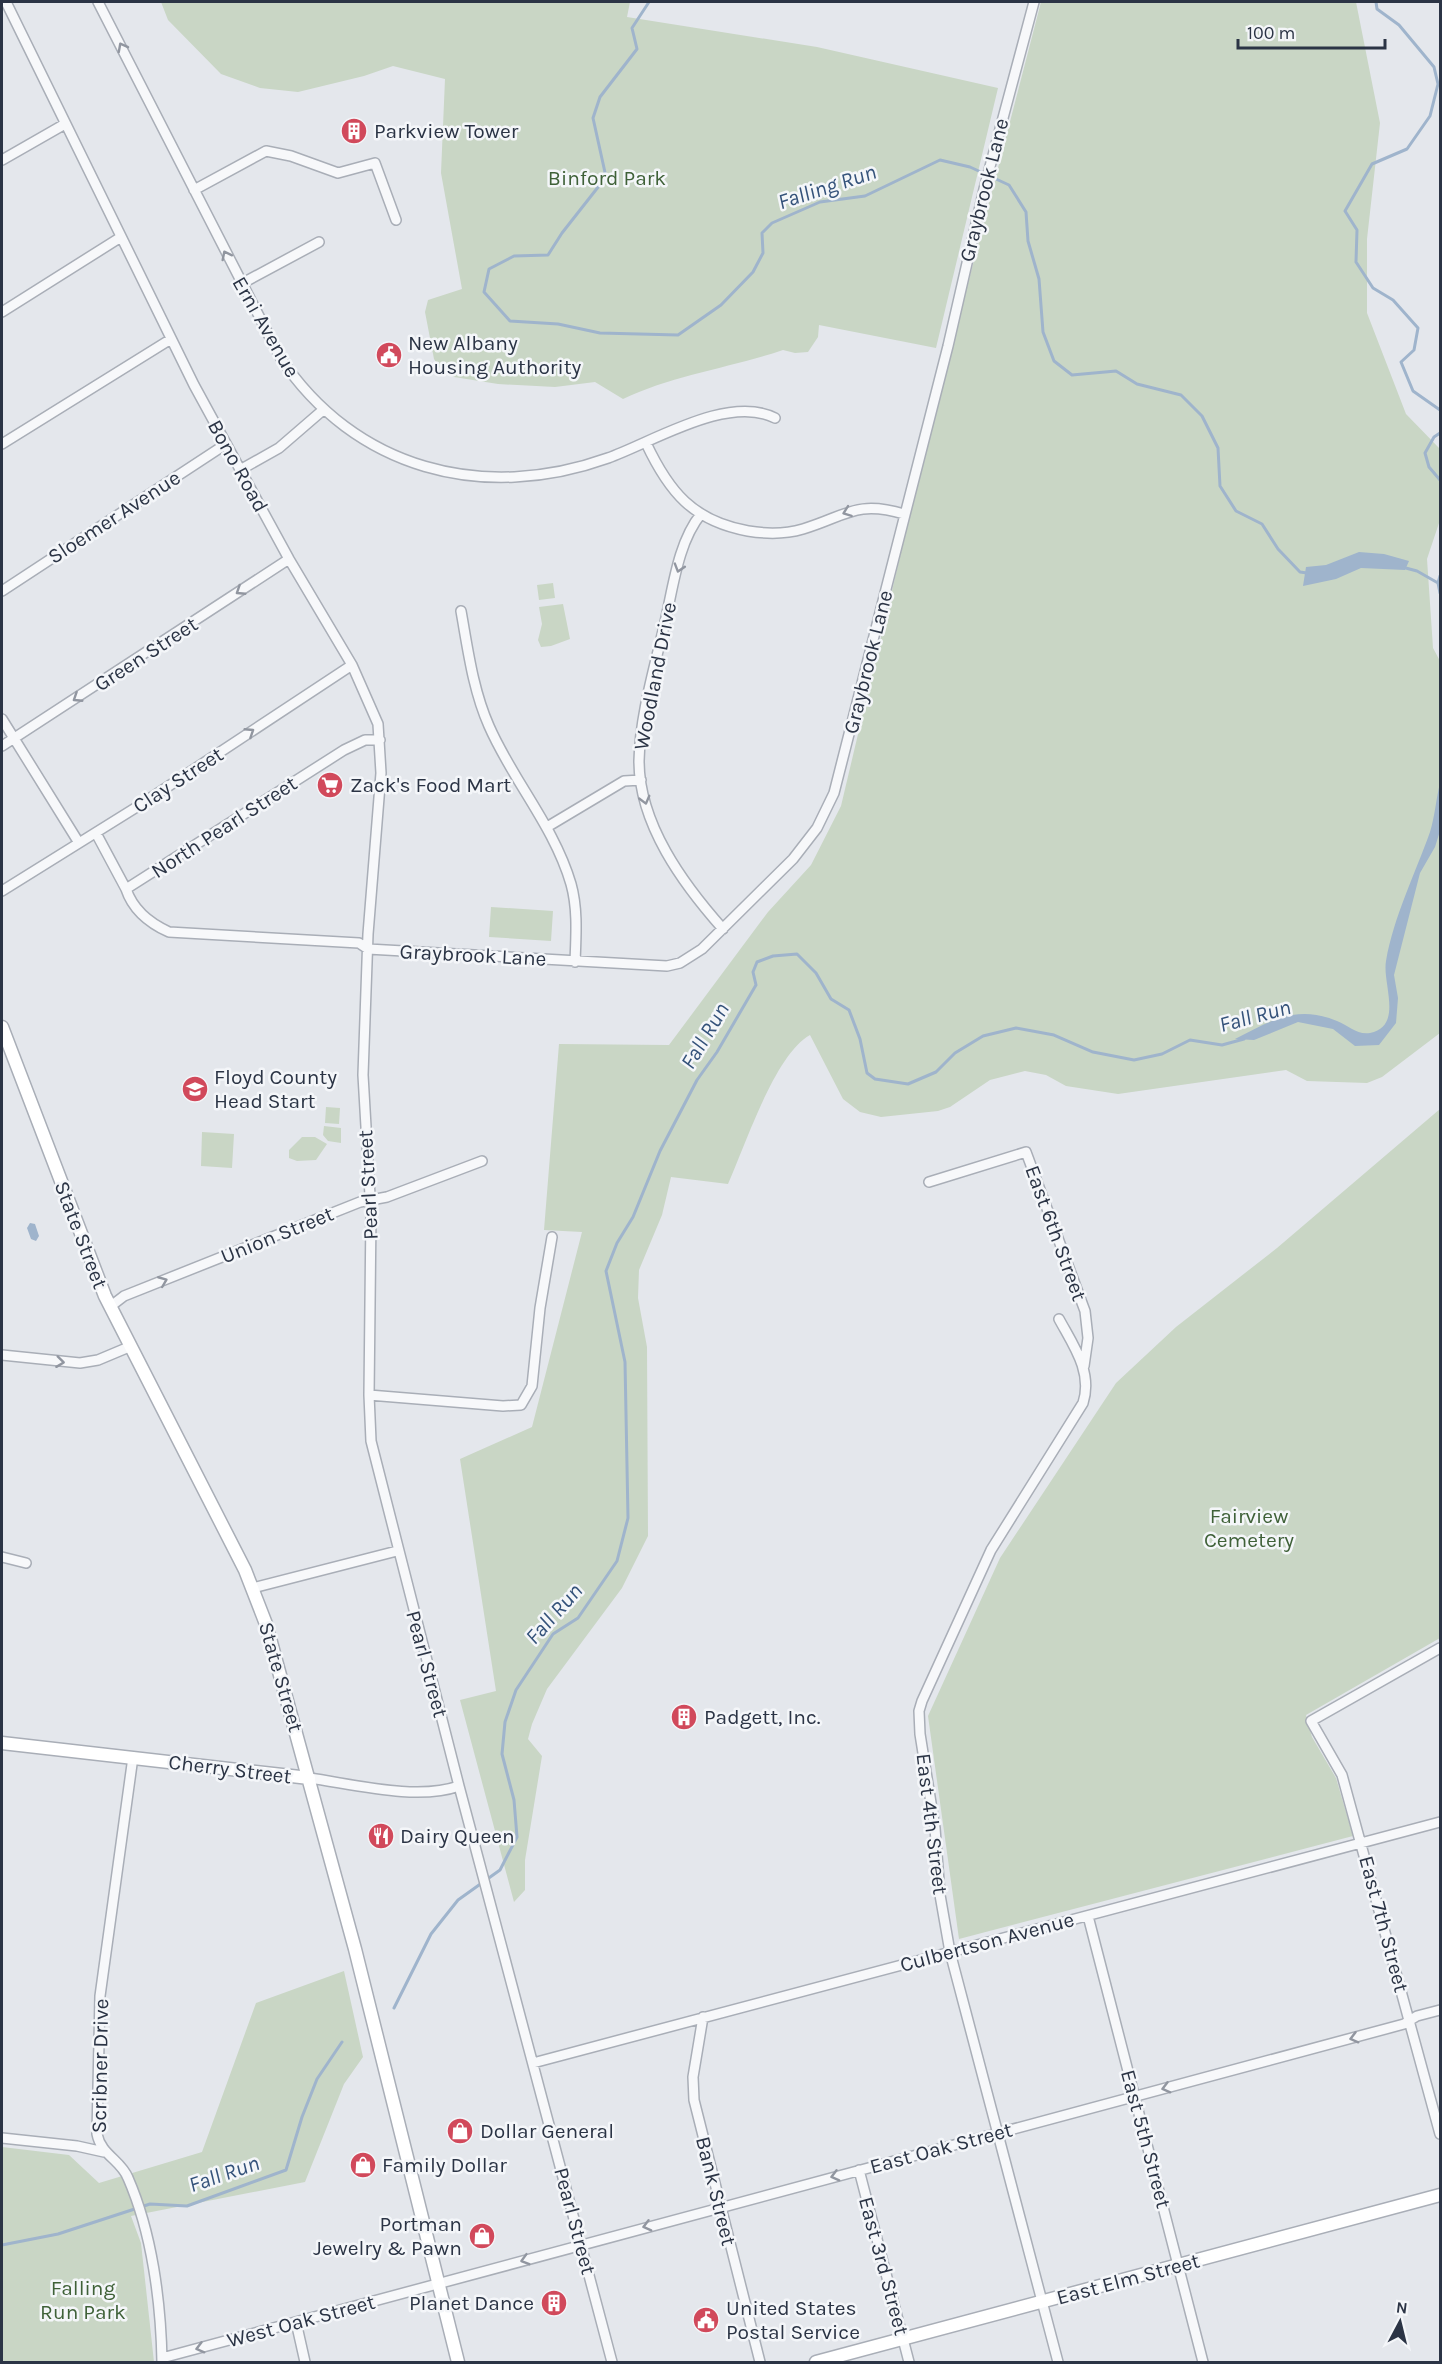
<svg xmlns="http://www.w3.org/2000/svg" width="1442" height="2364" viewBox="0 0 1442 2364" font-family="Karla,sans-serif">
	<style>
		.green { fill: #c9d6c5 }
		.water { fill: #9fb4cc }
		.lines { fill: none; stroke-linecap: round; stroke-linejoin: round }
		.stream { stroke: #9fb4cc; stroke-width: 3 }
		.street-casing { stroke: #a9aeb7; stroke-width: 12 }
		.secondary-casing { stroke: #a9aeb7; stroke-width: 15 }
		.street { stroke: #f7f8fa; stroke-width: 9 }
		.secondary { stroke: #fff; stroke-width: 12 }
		.oneway { stroke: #9196a0 }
		.labels { text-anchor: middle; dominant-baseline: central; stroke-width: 5; stroke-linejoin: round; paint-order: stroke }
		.poi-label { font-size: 21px; fill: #2b3445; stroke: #f4f6f9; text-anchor: start }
		.park-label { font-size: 21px; fill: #3f6138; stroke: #f4f6f9 }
		.street-label { font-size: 21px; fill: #2b3445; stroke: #f4f6f9 }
		.water-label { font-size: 22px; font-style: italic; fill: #34527a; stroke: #f4f6f9 }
	</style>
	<rect width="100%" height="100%" fill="#e4e7ec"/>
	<path class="green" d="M161 2H630L627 17 817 47 998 88 936 348 819 325 818 337 808 352 795 353 783 350C730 368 673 375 623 399L595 382 555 387 498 384 454 377 441 370 434 359 425 312 428 300 462 289 441 173 445 79 393 66 364 76 298 92 260 88 221 74 168 20Z
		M1041 2H1356L1380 123 1367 239V313L1406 414 1440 449V520L1427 559 1433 648 1440 661V1033L1382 1077 1367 1083 1307 1081 1286 1070 1118 1094 1066 1086 1046 1075 1025 1071 990 1080 950 1107 938 1111 881 1117 860 1112 843 1099 810 1035C775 1054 745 1146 728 1184L671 1177 662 1215 639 1270 638 1298 647 1347 648 1536 622 1588 547 1689 532 1724 528 1739 542 1756 525 1860V1890L514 1902 460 1700 496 1691 460 1459 532 1427 582 1232 544 1230 559 1044 669 1045 768 912 811 865 841 806 930 430Z
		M553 583 555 598 539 600 537 585Z
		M563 604 570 639 551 646 541 647 538 640 542 624 539 607Z
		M491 907 553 911 551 941 489 937Z
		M326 1107 340 1108 339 1124 325 1123Z
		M1440 1109V1638L1306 1715 1312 1737 1336 1778 1353 1836 959 1939 928 1716 1000 1558 1116 1383 1176 1327 1277 1248Z
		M324 1126 341 1128V1143L328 1141 323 1135Z
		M202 1132 234 1134 232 1168 201 1166Z
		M302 1137H315L327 1144 316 1160 297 1161 289 1158V1150Z
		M344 1971 363 2057 344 2084 305 2182 131 2216 141 2243 154 2362H2V2147L69 2155 99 2183 202 2152 256 2003Z"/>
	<path class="water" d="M1359 552 1384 554 1409 561 1405 570 1361 568 1336 579 1303 586 1306 567 1326 565Z
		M1440 783V831L1435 847 1420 873 1394 975 1398 998 1396 1023 1379 1045 1355 1046 1333 1029 1298 1022 1254 1040 1235 1039C1271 1021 1296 1004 1337 1021 1349 1026 1357 1035 1370 1033 1404 1026 1382 983 1386 961 1394 916 1415 874 1430 832 1435 816 1436 799 1440 783Z
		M30 1223 35 1224 39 1236 36 1241 31 1239 27 1228Z"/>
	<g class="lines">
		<path class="stream" d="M649 2 632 28 637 49 600 97 593 118 606 177 562 233 548 255 514 256 489 269 484 292 510 321 558 324 600 333 678 335 721 305 753 272 763 253 762 233 772 223 820 202 865 196 940 160 970 167 1009 185 1026 212 1028 241 1039 279 1043 332 1054 361 1072 375 1116 371 1137 384 1181 395 1202 416 1218 448 1220 486 1236 511 1262 524 1278 549 1300 572 1307 573
			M1376 2 1377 9 1399 25 1434 67 1438 84 1430 116 1407 149 1372 164 1345 211 1357 230 1356 262 1373 288 1393 300 1418 328 1414 350 1401 362 1413 391 1440 410
			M1440 433 1434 437 1425 453 1429 467 1440 480
			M1402 567 1417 571 1438 583
			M1440 576 1438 583 1440 593
			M394 2008 431 1934 458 1900 500 1870 517 1837 514 1800 502 1754 505 1722 516 1690 553 1634 578 1618 617 1561 628 1518 625 1362 606 1271 617 1243 633 1217 660 1151 697 1080 717 1052 756 985 753 972 757 962 773 956 797 954 816 973 831 999 849 1010 860 1039 867 1073 875 1079 908 1084 936 1072 955 1053 983 1036 1016 1028 1054 1035 1093 1052 1134 1060 1162 1054 1190 1040 1222 1045 1244 1039
			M2 2245 58 2234 150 2204 187 2206 286 2170 302 2117 317 2079 342 2042"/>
		<defs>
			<path id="street" d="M6 2 194 385 289 559 352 665 378 724 381 773 368 934 363 1075 371 1213 369 1395 371 1441 459 1786 612 2362
				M98 2 280 357C354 469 483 503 608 458 653 442 728 394 775 418
				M2 160 65 124
				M194 190 266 151 291 156 338 173 375 163 396 220
				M241 284 319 242
				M2 312 121 237
				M646 443C669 492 693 521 748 531 766 534 786 534 803 529 846 516 856 500 904 514
				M2 444 171 339
				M240 470 279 448 323 410
				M701 514C678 542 673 588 665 622 655 666 640 715 639 761 639 824 683 884 723 929
				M2 591 226 444
				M461 611C468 650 473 690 489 726 513 781 554 826 571 884 578 909 576 936 575 962
				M2 719 79 843
				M2 746 289 559
				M547 827 624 781 641 780
				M96 833 126 889 344 750 365 740H380
				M126 889C133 910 149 923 169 932L359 943 368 949 667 966 680 963 702 949 793 859 817 828 834 793 948 346 984 189 1034 2
				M2 891 140 805 352 665
				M929 1182 1026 1152 1085 1311 1088 1338 1084 1366
				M111 1306 124 1296 360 1202 387 1197 482 1161
				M2 1355 80 1363 98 1360 129 1347
				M369 1395 503 1406 521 1405 532 1386 540 1308 552 1237
				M2 1557 26 1563
				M253 1588 397 1551
				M1440 1648 1311 1721 1342 1775 1440 2134
				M133 1757 100 1996 97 2134C101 2155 121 2160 128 2178 152 2233 161 2302 162 2362
				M309 1778C353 1784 417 1801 459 1786
				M1088 1916 1203 2362
				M703 2017 693 2077 694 2100 760 2362
				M533 2063 1440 1822
				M2 2138 77 2146 104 2152
				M859 2170 909 2362
				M296 2322 305 2362
				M162 2358 1404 2024 1417 2016 1440 2010
				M1058 2362 950 1952 940 1895 935 1828 920 1734 919 1711 922 1701 991 1550 1083 1403C1093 1372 1073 1345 1059 1319"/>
			<path id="secondary" d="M2 1027 105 1296 245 1570 266 1624 355 1949 458 2362
				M2 1743 309 1778
				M816 2362 1440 2195"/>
		</defs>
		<use href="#street" class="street-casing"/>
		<use href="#secondary" class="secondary-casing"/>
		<use href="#street" class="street"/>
		<use href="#secondary" class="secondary"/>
	</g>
	<defs><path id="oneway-chevron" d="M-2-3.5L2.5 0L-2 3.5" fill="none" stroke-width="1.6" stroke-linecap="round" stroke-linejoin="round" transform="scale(1.5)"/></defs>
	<g class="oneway">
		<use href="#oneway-chevron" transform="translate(122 47) rotate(-118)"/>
		<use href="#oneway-chevron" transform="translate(226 255) rotate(-117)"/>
		<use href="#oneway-chevron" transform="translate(847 512) rotate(160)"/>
		<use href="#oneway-chevron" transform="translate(679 568) rotate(107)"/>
		<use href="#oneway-chevron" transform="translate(240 591) rotate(147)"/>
		<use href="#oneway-chevron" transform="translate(77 698) rotate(147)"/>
		<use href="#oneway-chevron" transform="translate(250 732) rotate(-33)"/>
		<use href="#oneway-chevron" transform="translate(645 800) rotate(75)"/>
		<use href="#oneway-chevron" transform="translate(163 1281) rotate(-22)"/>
		<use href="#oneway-chevron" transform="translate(60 1362) rotate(7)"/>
		<use href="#oneway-chevron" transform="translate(1354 2038) rotate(165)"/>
		<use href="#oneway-chevron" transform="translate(1166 2088) rotate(165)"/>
		<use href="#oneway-chevron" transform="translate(835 2176) rotate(165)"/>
		<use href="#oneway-chevron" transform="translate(647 2226) rotate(165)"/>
		<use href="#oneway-chevron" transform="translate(525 2260) rotate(164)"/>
		<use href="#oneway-chevron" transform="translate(200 2348) rotate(165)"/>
	</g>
	<defs>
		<symbol id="building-disc" viewBox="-11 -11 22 22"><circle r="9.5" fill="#d1495b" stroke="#f4f6f9"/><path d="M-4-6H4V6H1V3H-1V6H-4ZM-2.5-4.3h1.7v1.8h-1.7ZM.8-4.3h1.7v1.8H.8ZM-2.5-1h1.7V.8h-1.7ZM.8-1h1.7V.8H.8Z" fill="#fff"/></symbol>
		<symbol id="civic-disc" viewBox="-11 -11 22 22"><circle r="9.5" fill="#d1495b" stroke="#f4f6f9"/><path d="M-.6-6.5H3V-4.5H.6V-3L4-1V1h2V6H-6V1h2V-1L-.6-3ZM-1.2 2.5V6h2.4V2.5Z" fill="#fff"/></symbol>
		<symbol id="supermarket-disc" viewBox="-11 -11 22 22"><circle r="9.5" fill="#d1495b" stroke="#f4f6f9"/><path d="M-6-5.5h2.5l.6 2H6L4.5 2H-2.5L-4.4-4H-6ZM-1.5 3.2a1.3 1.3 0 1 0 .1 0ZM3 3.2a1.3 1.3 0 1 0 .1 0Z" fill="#fff"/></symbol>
		<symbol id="school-disc" viewBox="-11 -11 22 22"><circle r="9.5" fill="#d1495b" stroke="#f4f6f9"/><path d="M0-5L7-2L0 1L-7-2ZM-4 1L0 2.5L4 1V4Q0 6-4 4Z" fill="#fff"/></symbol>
		<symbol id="restaurant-disc" viewBox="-11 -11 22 22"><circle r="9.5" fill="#d1495b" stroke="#f4f6f9"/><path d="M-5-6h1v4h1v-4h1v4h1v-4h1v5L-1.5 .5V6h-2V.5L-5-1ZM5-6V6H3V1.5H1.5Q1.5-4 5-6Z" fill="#fff"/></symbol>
		<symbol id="shop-disc" viewBox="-11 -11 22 22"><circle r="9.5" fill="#d1495b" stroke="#f4f6f9"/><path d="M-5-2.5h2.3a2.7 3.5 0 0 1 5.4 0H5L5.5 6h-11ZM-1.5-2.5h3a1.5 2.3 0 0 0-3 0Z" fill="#fff"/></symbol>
	</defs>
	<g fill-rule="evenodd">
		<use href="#building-disc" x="339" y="116" width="30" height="30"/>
		<use href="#civic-disc" x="374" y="340" width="30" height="30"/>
		<use href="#supermarket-disc" x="315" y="770" width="30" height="30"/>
		<use href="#school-disc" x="180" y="1074" width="30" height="30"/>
		<use href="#building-disc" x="669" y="1702" width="30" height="30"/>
		<use href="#restaurant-disc" x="366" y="1821" width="30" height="30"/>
		<use href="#shop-disc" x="445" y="2116" width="30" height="30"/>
		<use href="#shop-disc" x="348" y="2150" width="30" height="30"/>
		<use href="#shop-disc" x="467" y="2221" width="30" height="30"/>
		<use href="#building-disc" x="539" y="2288" width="30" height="30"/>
		<use href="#civic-disc" x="691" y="2305" width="30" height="30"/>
	</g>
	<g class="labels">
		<g class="poi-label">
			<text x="374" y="131">Parkview Tower</text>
			<text x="408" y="343">New Albany<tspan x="408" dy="24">Housing Authority</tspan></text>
			<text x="350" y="785">Zack's Food Mart</text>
			<text x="214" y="1077">Floyd County<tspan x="214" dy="24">Head Start</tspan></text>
			<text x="704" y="1717">Padgett, Inc.</text>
			<text x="400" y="1836">Dairy Queen</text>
			<text x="480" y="2131">Dollar General</text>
			<text x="382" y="2165">Family Dollar</text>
			<text x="462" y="2224" text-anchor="end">Portman<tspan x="462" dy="24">Jewelry &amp; Pawn</tspan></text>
			<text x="534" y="2303" text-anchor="end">Planet Dance</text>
			<text x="726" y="2308">United States<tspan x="726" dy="24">Postal Service</tspan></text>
		</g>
		<g class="park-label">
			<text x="607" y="178">Binford Park</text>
			<text x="1249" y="1516">Fairview<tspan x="1249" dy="24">Cemetery</tspan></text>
			<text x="83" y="2288">Falling<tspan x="83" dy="24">Run Park</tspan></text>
		</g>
		<g class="street-label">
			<text transform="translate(984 190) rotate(-76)">Graybrook Lane</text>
			<text transform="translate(266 327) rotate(60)">Erni Avenue</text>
			<text transform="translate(238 466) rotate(61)">Bono Road</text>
			<text transform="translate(114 517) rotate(-33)">Sloemer Avenue</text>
			<text transform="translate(146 654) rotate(-33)">Green Street</text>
			<text transform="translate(868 662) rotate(-76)">Graybrook Lane</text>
			<text transform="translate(655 676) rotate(-79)">Woodland Drive</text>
			<text transform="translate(178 780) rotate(-33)">Clay Street</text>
			<text transform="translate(224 827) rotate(-33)">North Pearl Street</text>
			<text transform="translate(473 955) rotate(3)">Graybrook Lane</text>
			<text transform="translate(368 1185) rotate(-93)">Pearl Street</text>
			<text transform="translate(1056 1233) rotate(70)">East 6th Street</text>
			<text transform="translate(81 1235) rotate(69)">State Street</text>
			<text transform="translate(277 1235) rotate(-22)">Union Street</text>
			<text transform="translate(427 1664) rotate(75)">Pearl Street</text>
			<text transform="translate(281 1677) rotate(74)">State Street</text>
			<text transform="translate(230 1769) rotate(7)">Cherry Street</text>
			<text transform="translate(932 1824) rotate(83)">East 4th Street</text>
			<text transform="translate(1384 1924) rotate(75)">East 7th Street</text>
			<text transform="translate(987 1942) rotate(-15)">Culbertson Avenue</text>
			<text transform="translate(100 2066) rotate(-89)">Scribner Drive</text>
			<text transform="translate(1146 2139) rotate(75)">East 5th Street</text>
			<text transform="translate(941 2148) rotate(-15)">East Oak Street</text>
			<text transform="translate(716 2191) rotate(76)">Bank Street</text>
			<text transform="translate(575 2221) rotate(75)">Pearl Street</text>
			<text transform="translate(884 2266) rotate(75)">East 3rd Street</text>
			<text transform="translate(1128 2279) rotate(-15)">East Elm Street</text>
			<text transform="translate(301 2321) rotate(-15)">West Oak Street</text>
		</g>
		<g class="water-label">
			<text transform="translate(827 187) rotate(-18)">Falling Run</text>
			<text transform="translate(1255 1016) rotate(-15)">Fall Run</text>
			<text transform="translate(705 1036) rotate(-59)">Fall Run</text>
			<text transform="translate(554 1614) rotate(-48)">Fall Run</text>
			<text transform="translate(224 2174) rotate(-19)">Fall Run</text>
		</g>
	</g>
	<rect width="1442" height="2364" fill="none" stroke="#2b3445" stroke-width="6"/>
	<g transform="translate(1400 2322) rotate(7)" stroke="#f4f6f9" stroke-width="4.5" paint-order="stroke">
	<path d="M0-4.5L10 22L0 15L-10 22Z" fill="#2b3445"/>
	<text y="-9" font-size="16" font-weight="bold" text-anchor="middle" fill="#2b3445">N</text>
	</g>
	<path d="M1238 39v9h147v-9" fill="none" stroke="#2b3445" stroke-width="3"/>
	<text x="1247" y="39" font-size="18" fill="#2b3445" stroke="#f4f6f9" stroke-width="4.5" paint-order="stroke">100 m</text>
</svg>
